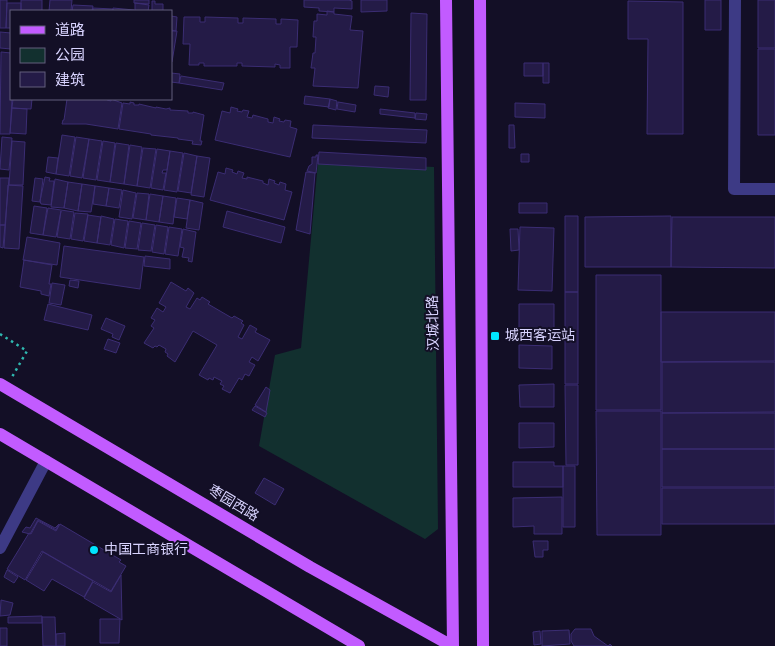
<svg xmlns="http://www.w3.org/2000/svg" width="775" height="646" viewBox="0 0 775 646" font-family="Overpass,'Noto Sans SC',sans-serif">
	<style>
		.green { fill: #12302f }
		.building { fill: #241b47; stroke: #3b2d73 }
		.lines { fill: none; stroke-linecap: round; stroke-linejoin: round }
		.path { stroke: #2fb8b0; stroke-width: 2.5; stroke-dasharray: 2.5 4; stroke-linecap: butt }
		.minor { stroke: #3d3a85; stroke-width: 12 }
		.major { stroke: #c25bff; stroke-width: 12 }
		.poi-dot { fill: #00e5ff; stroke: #130f26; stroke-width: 2 }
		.labels { text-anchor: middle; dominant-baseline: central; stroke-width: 4; stroke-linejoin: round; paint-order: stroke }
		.street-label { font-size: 14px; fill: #d9d4ff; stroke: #130f26 }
		.poi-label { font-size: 14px; fill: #d9d4ff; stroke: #130f26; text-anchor: start }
	</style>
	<rect width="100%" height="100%" fill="#130f26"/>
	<path class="green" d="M318 162 434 167 438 529 425 539 259 446 275 355 301 348Z"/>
	<path class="building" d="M0 0H7L6 28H0Z
		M21 0H42V11H21Z
		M50 0H72L71 11H49Z
		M134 0H149V4L134 3Z
		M304 0H349L352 1V9L334 8V12L319 11V8L304 7Z
		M361 0H387V11L361 12Z
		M705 0H721V30H705Z
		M758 0H775V48H758Z
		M152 1H155V4H163V11H152Z
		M628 1 683 2V134H647L648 39H628Z
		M7 3H21V11H11V28H6Z
		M135 3 149 5 148 11H135Z
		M73 5 93 6 92 11H72Z
		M93 8 113 9V11H93Z
		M113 8 134 10V11H113Z
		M327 11 334 12V14L352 16 350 30 363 31 358 88 313 86 315 68H311L313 53H315L316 37H313L314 21H317V14L327 15Z
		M411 13 427 14 426 100H410Z
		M171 16 177 17 176 31 171 30Z
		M184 17H200V22H205V17L238 18V23H243V18L276 19V24H281V19L298 20 297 47H290V68H280V65L275 64V67L242 66V63H237V66H204V63H199V65H189L190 44H183Z
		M171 31H177L172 62H171Z
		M0 32 11 33V49L0 48Z
		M758 49H775V135H758Z
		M1 52 11 53 12 99 10 134H0Z
		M524 63H543V76H524Z
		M543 63H549V83H543Z
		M171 73 180 74 179 83 171 82Z
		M181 76 224 83 222 90 179 83Z
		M375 86 389 87 388 97 374 95Z
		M305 96 330 99 329 107 304 104Z
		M13 99H32L31 109 12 108Z
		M67 99H106L107 100 111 101V99L122 103 118 129 86 124H62L63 120H64Z
		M330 99 337 101 336 110 328 108Z
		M130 102 134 103V105H139V104L156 108V107L166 109 170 108V110L188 111V113H193V112L204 115 200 141H202L201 145 192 144 193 141 178 139V138L151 135V134L119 129 123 103 130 104Z
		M338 102 356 105 355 112 337 109Z
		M515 103 545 104V118L515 117Z
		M231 107 238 109 237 111 242 112 243 110 249 111 247 117 252 118 253 115 268 119V122L273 123 274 117 280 119 279 121 284 122 285 120 291 121 290 127 297 129 290 157 215 140 222 111 230 113Z
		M12 108 27 109 26 134 10 133Z
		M380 109 415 113V118L380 114Z
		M416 113 427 114 426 120 415 119Z
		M313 125 427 130 426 143 312 138Z
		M509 125H514L515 148H509Z
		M62 135 75 137 69 176 56 174Z
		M2 137 12 138 9 170 0 169Z
		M76 137 89 139 82 178 70 176Z
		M89 139 102 141 96 180 83 178Z
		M12 141 25 142 23 185H9Z
		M103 141 115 143 110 182 97 180Z
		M116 143 129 145 124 184 110 182Z
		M130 145 142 147 137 186 124 184Z
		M143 148 156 149 150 188 137 186Z
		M157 149 170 151 167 170H163L162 173H166L163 190 151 188Z
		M170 151 183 153 177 192 164 190Z
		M319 152 426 158V170L318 164Z
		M184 153 197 156 191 193 178 191Z
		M521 154H529V162H521Z
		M316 155H318L316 173 307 171 309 166 312 164V157H316Z
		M197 156 210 158 204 197 191 195Z
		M48 157 58 158 56 174 46 172Z
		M226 168 233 170 232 172 237 174 238 171 244 173 242 178 247 179V177L263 181V183L268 185 269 179 275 181 274 183 279 185 280 182 286 184 285 190 292 192 284 220 210 200 218 172 225 174Z
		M306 172 315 173 310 234 296 230Z
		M45 177 50 178 49 181H54L51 205 41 204 40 201Z
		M0 178H9L5 225H0Z
		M35 178 43 179 40 202 32 201Z
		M55 179 68 182 64 208 51 207Z
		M68 182 82 184 78 211 64 208Z
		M82 184 109 188 106 206 93 204 95 186 91 212 78 211Z
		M8 185 23 186 19 249 4 248Z
		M109 188 122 190 119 208 106 206Z
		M123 190 136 193 132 219 119 217Z
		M137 193 149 194 146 220 133 218Z
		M150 194 163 196 159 222 146 220Z
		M163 196 176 198 173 224 159 222Z
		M177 198 190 200 187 219 174 217Z
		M190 200 203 203 199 230 186 228Z
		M519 203H547V213H519Z
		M34 206 47 208 43 235 30 233Z
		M48 208 74 212 70 239 57 237 61 211 56 237 43 235Z
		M227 211 285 227 281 243 223 227Z
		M75 213 88 214 83 241 71 239Z
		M88 215 101 217 97 243 84 241Z
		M101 216 114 219 110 245 97 243Z
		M565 216H578V292H565Z
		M671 216V267H585V217Z
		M672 217H775V268L671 267Z
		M115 219 128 221 124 248 111 245Z
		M129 221 141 223 137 249 125 248Z
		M142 223 155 225 151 251 138 250Z
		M0 225H5L3 248 0 247Z
		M156 225 168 227 164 254 152 252Z
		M169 227 182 229 178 256 165 254Z
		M520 227 554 228 552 291 518 290Z
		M183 229 196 232 192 262 188 261 189 258 182 257 184 248 180 247Z
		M510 229H518L519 250 511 251Z
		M27 237 60 243 57 265 23 260Z
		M64 246 144 257 140 289 60 277Z
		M145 256 170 259V269L144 266Z
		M24 260 52 265 49 284H51L49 296 41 294V291L20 287Z
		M596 275H661V410H596Z
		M70 280 79 281 78 288 69 286Z
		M171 282 186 291 188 288 194 293 186 307 190 309 197 298 200 300 202 297 210 302 208 304 232 318 234 316 243 321 241 323 244 325 238 337 242 339 250 325 257 329 255 332 270 340 258 361 252 357 249 362 255 365 249 376 245 374 242 380 239 378 230 393 222 389 224 386 220 384 222 381 214 377 213 380 209 378 208 380 199 375 217 345 193 331 175 362 167 356 168 354 165 352 166 349 159 345 157 347 155 346 153 348 144 343 154 328 151 326 155 320 151 318 157 308 163 312 166 307 159 303Z
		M52 283 65 285 61 305 49 303Z
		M565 292H578V384H565Z
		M48 304 92 315 88 330 44 320Z
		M519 304H554V330H519Z
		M661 312H775V361L661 362Z
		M106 318 125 326 119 340 112 337 113 334 101 329Z
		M108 339 120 343 116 353 104 349Z
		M519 345 552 346V369L519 368Z
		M662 362H775V412L662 413Z
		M554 384V407H520L519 385Z
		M565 385H578V465H566Z
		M266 387 270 390 266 412 255 405Z
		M255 406 267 413 265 417 252 410Z
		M596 411H661V535H597Z
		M662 413H775V449H662Z
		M519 423H554V447L519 448Z
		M662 449H775V487H662Z
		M513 462H554V466H563V487H513Z
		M563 466H575V527H563Z
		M264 478 284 489 275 505 255 493Z
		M662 488H775V524H662Z
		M562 497V534H534V526L513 527V498Z
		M36 518 55 528 59 524 56 530 38 520 30 534 22 532 26 527 30 528Z
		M38 521 56 531 60 524 121 560 119 562 126 566 111 591 42 551 25 580 7 569 29 533 31 534Z
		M533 541H548V550H543V557H535Z
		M43 552 93 581 84 597 52 579 44 591 26 580Z
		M7 570 18 577 14 583 4 577Z
		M121 575 122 620 84 598 93 582 111 592Z
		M1 600 13 603 10 615 0 616Z
		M42 616V623H8V617Z
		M42 617H55L56 646H43Z
		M100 619H120L119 643H100Z
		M0 628H7V646H0Z
		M575 629H591L594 636 608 646 610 644 612 646H574L571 641V634Z
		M569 630 570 644 542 646V631Z
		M540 631 541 644 534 645 533 632Z
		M65 633V646H56V634Z"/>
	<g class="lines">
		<path class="path" d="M0 334 27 351 12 377"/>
		<path class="minor" d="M735 0 734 189H775
			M0 548 46 461"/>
		<path class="major" d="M446 0 453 646
			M480 0 483 646
			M0 384 310 567 452 646
			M0 434 359 646"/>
	</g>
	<g class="poi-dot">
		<rect x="490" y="331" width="10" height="10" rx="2.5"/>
		<circle cx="94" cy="550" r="5"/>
	</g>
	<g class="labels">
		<g class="street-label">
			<text transform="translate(434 323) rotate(-91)">汉城北路</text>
			<text transform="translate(233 504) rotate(31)">枣园西路</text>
		</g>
		<g class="poi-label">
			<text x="505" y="336">城西客运站</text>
			<text x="104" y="550">中国工商银行</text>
		</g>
	</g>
	<rect x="10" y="10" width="162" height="90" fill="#130f26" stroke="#625e7d"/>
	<rect x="20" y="26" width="25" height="8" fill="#c25bff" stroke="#625e7d"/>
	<text x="55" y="35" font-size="15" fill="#d9d4ff">道路</text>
	<rect x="20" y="48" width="25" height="15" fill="#12302f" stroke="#625e7d"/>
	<text x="55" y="60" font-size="15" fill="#d9d4ff">公园</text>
	<rect x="20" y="72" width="25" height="15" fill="#241b47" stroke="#625e7d"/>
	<text x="55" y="85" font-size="15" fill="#d9d4ff">建筑</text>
</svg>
